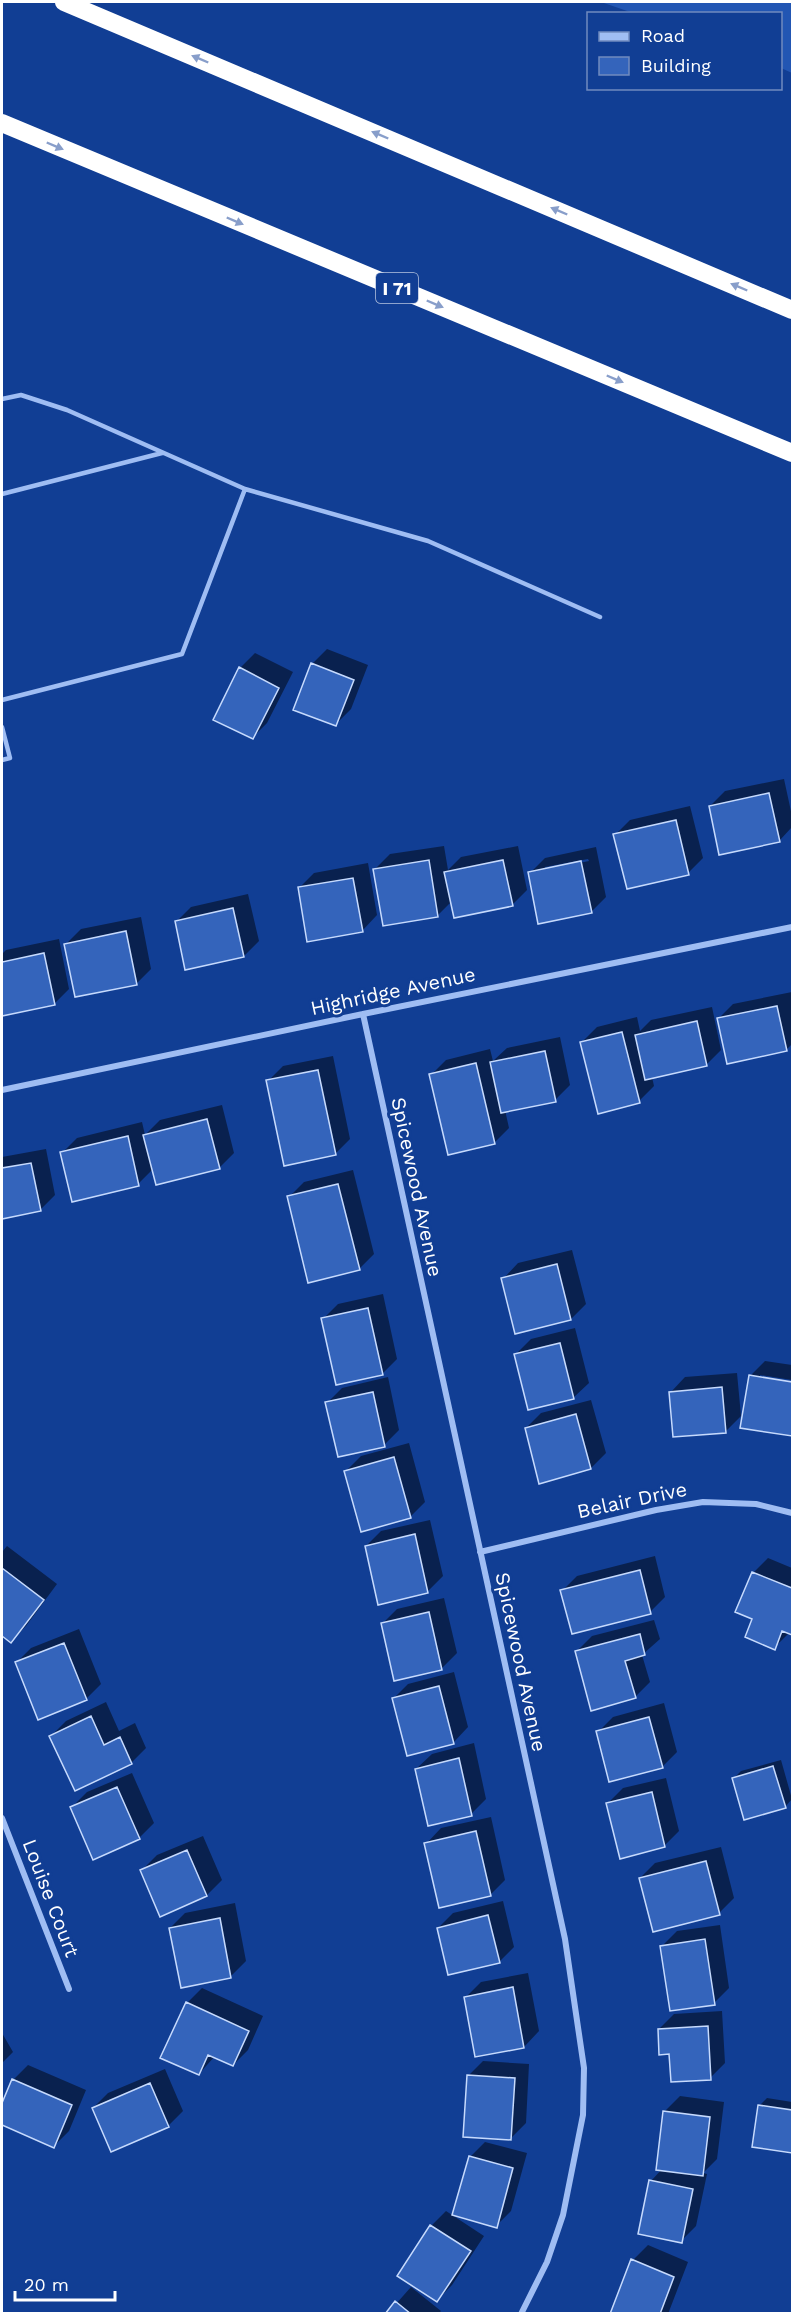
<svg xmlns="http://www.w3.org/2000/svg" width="794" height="2315" viewBox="0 0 794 2315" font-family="'Work Sans',sans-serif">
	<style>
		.green { fill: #2256b3 }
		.shadow { fill: #0007; fill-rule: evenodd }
		.building { fill: #3464bb; stroke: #c6dafd; stroke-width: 1.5 }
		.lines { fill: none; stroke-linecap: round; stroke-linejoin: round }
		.service { stroke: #9fbdf3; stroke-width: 4.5 }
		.minor { stroke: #9fbdf3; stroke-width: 6 }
		.motorway { stroke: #fff; stroke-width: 18 }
		.oneway { fill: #889eca }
		.labels { text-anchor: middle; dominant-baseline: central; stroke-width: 6; stroke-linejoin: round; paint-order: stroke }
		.shield { fill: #113e94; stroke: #b8c5df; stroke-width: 1.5 }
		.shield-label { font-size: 18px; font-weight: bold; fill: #fff }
		.street-label { font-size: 20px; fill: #fff; stroke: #113e94 }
	</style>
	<rect width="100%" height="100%" fill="#113e94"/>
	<path class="green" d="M601 2H792V73L781 68 780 14 633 13Z"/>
	<path class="shadow" d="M327 649 368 665 351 709 336 724 312 664Z
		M255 653 293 672 267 723 252 738 240 668Z
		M784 779 792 816V827L780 840 710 806 725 791Z
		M690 806 703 858 688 873 615 835 630 820Z
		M444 846 448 870 461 857 518 846 527 890 512 905 452 901 438 915 375 869 390 854Z
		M596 847 606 897 591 912 530 873 545 858ZM588 859 589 861 545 870V867Z
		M368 863 377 915 362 931 299 888 314 873Z
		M248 894 259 941 244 956 176 922 191 907Z
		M141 917 151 969 136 984 66 944 81 929Z
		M59 939 69 989 54 1004 2 1014V954L6 950Z
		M792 992V1044L786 1050 718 1019 733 1004Z
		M712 1007 721 1050 706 1065 652 1077 654 1086 639 1101 582 1042 597 1027 637 1017 640 1031 651 1020Z
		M560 1037 570 1085 555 1100 505 1110 509 1128 494 1143 431 1075 446 1060 490 1049 493 1061 507 1048Z
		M333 1056 350 1139 335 1154 268 1081 283 1066Z
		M222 1105 234 1153 219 1168 153 1169 138 1184 62 1153 77 1138 142 1122 145 1135 160 1120Z
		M46 1149 55 1195 40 1210 2 1217V1157Z
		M353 1170 374 1254 359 1269 289 1197 304 1182Z
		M572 1250 586 1304 571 1319 503 1279 518 1263Z
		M383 1294 397 1359 382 1374 323 1319 338 1304Z
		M575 1328 589 1383 573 1398 516 1354 531 1339Z
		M765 1361 792 1365V1380L760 1375V1378L792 1383V1435L742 1427 750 1376Z
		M737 1373 741 1416 726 1431 670 1393 685 1377Z
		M388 1377 399 1430 384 1445 327 1403 342 1388Z
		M591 1400 606 1453 591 1468 540 1482 526 1428 541 1413Z
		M409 1443 425 1502 410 1517 346 1471 361 1456Z
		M430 1520 443 1576 428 1591 366 1546 381 1531Z
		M7 1546 57 1584 26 1626 11 1641 2 1634V1552Z
		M655 1556 665 1597 650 1612 562 1591 577 1576Z
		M768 1558 792 1568V1634L790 1632 774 1648 754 1618 753 1573Z
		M444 1598 457 1653 442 1668 382 1624 397 1609Z
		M654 1620 660 1639 642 1655 650 1682 635 1697 577 1651 592 1636Z
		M79 1629 101 1684 86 1699 16 1663 31 1648Z
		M454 1672 468 1727 453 1743 393 1699 408 1684Z
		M106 1702 119 1731 135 1723 146 1748 131 1763 51 1736 66 1721Z
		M664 1703 677 1752 662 1767 598 1732 613 1717Z
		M474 1743 486 1799 471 1814 416 1769 432 1754Z
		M781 1760 792 1799 785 1807 734 1778 741 1771Z
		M132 1773 154 1823 139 1838 72 1807 87 1792Z
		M666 1778 679 1831 664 1846 608 1803 623 1788Z
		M491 1817 505 1880 490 1895 426 1844 441 1828Z
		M203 1836 222 1880 207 1895 142 1870 157 1855Z
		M721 1847 734 1898 719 1913 640 1878 655 1863Z
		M503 1901 514 1947 499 1962 438 1928 453 1913Z
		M235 1903 246 1961 231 1976 182 1986 170 1928 185 1913Z
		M720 1925 729 1988 714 2003 662 1946 677 1931Z
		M528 1973 539 2031 524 2047 466 1997 481 1982Z
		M202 1988 263 2016 248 2050 233 2065 215 2056 199 2074 187 2003Z
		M722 2011 725 2063 710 2078 671 2052 659 2029 674 2014Z
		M2 2033 13 2052 2 2063Z
		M483 2061 529 2064 526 2123 511 2138 468 2076Z
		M28 2065 86 2090 69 2131 54 2146 2 2124V2107L13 2080Z
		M165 2069 183 2111 168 2126 93 2108 108 2093Z
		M680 2096 724 2102 717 2159 703 2173 707 2174 696 2226 681 2241 651 2181 662 2169 665 2111Z
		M767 2098 792 2102 791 2151 759 2106Z
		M485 2142 527 2153 511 2211 496 2226 470 2157Z
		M446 2211 484 2236 452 2285 437 2300 431 2226Z
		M648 2245 688 2262 668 2314H611L633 2260Z
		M411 2287 441 2311 438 2314H387Z"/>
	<path class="building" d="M311 663 354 680 336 726 293 710Z
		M239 667 279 688 253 739 213 720Z
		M769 793 780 842 719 855 709 806Z
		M676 820 689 875 627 889 613 834Z
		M429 860 438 917 383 926 373 869Z
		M503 860 513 906 454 918 444 872Z
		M581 861 592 913 538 924 528 872Z
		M353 878 363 932 307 942 298 887Z
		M233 908 244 957 185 970 175 921Z
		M126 931 137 985 75 997 64 944Z
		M44 953 55 1005 2 1016V962Z
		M777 1006 787 1051 727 1064 717 1018Z
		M697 1021 707 1066 645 1080 635 1035Z
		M622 1032 640 1103 598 1114 580 1042Z
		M545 1051 556 1102 501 1113 490 1062Z
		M476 1063 495 1144 448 1155 429 1074Z
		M318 1070 336 1155 284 1166 266 1080Z
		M207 1119 220 1169 156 1185 143 1135Z
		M128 1136 139 1186 72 1202 60 1152Z
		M31 1163 41 1211 2 1219V1168Z
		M338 1184 360 1270 308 1283 287 1196Z
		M557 1264 571 1320 515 1334 501 1278Z
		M368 1308 383 1375 336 1385 321 1318Z
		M560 1343 574 1399 528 1410 514 1354Z
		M749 1375 792 1382V1436L740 1428Z
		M722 1387 726 1433 673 1437 669 1392Z
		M373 1392 385 1447 338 1457 325 1402Z
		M576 1414 591 1469 539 1484 525 1428Z
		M394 1457 411 1518 361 1532 344 1471Z
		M415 1534 428 1593 378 1605 365 1546Z
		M2 1568 44 1600 11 1643 2 1636Z
		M640 1570 651 1614 572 1634 560 1590Z
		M752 1572 792 1588V1635L782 1631 775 1650 745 1637 752 1619 735 1612Z
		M429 1612 442 1670 394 1681 381 1623Z
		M640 1634 645 1655 625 1661 636 1698 591 1711 575 1651Z
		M64 1643 87 1700 38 1720 15 1662Z
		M439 1686 454 1744 407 1756 392 1698Z
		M91 1716 104 1745 120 1737 132 1764 75 1791 49 1736Z
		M649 1717 663 1768 609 1782 596 1731Z
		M459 1758 472 1816 428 1826 415 1769Z
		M773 1766 786 1808 744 1820 732 1778Z
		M117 1787 140 1839 93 1860 70 1807Z
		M652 1792 665 1847 620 1859 606 1803Z
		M476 1831 491 1896 439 1908 424 1843Z
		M187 1850 207 1896 160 1917 140 1870Z
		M706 1861 720 1915 653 1932 639 1878Z
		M488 1915 500 1963 448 1975 437 1928Z
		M220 1918 231 1978 181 1988 169 1928Z
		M705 1939 715 2005 670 2011 660 1946Z
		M513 1987 524 2048 475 2057 464 1997Z
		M186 2002 249 2031 233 2066 208 2055 199 2075 160 2058Z
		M708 2026 711 2080 671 2082 669 2054 659 2055 658 2029Z
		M467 2075 515 2078 511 2140 463 2137Z
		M12 2079 72 2105 54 2148 2 2125V2103Z
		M150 2083 169 2127 111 2152 92 2108Z
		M758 2105 792 2110V2153L752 2147Z
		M663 2111 710 2117 703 2176 656 2170Z
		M469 2156 513 2168 497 2228 452 2215Z
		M649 2180 693 2189 682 2243 638 2234Z
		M430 2225 471 2251 437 2302 397 2276Z
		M631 2259 674 2277 660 2314H610Z
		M395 2301 411 2314H385Z"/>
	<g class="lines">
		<path class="service" d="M2 399 21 395 67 410 245 489 428 541 600 617
			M2 494 162 453
			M2 700 182 654 245 489
			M2 727 10 758 2 760"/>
		<path class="minor" d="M363 1014 565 1939 584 2068 583 2115 563 2215 547 2262 521 2314
			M2 1090 363 1014 792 927
			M480 1552 656 1510 703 1502 756 1504 792 1513
			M2 1818 69 1989"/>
		<path class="motorway" d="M64 2 792 310
			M2 123 792 453"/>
	</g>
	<defs><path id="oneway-solid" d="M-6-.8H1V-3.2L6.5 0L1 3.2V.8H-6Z" transform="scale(1.5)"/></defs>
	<g class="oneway">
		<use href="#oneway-solid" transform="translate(200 59) rotate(-157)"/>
		<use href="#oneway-solid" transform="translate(380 135) rotate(-157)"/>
		<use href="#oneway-solid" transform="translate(55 146) rotate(23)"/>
		<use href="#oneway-solid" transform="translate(559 211) rotate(-157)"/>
		<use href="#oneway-solid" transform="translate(235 221) rotate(23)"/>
		<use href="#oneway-solid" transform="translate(739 287) rotate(-157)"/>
		<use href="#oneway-solid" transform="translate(435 304) rotate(23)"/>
		<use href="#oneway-solid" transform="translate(615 379) rotate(23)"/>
	</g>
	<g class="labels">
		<rect class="shield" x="376" y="273" width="42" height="30" rx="4.5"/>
		<g class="shield-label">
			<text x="397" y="288">I 71</text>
		</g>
		<g class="street-label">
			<text transform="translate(393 991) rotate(-12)">Highridge Avenue</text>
			<text transform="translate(417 1187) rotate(78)">Spicewood Avenue</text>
			<text transform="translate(632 1500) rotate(-12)">Belair Drive</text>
			<text transform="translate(521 1662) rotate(78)">Spicewood Avenue</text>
			<text transform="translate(51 1898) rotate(69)">Louise Court</text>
		</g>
	</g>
	<rect width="794" height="2315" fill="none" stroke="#ffffff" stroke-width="6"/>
	<rect x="587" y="12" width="195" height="78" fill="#113e94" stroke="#708bbf" stroke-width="1.5"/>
	<rect x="599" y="32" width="30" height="9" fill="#9fbdf3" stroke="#708bbf" stroke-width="1.5"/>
	<text x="641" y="42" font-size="18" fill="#ffffff">Road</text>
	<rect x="599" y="57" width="30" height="18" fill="#3464bb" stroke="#708bbf" stroke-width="1.5"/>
	<text x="641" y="72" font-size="18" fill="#ffffff">Building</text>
	<path d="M15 2291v9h100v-9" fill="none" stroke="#ffffff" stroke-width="3"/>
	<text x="24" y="2291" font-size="18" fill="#ffffff" stroke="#113e94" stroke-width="4.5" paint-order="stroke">20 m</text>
</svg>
